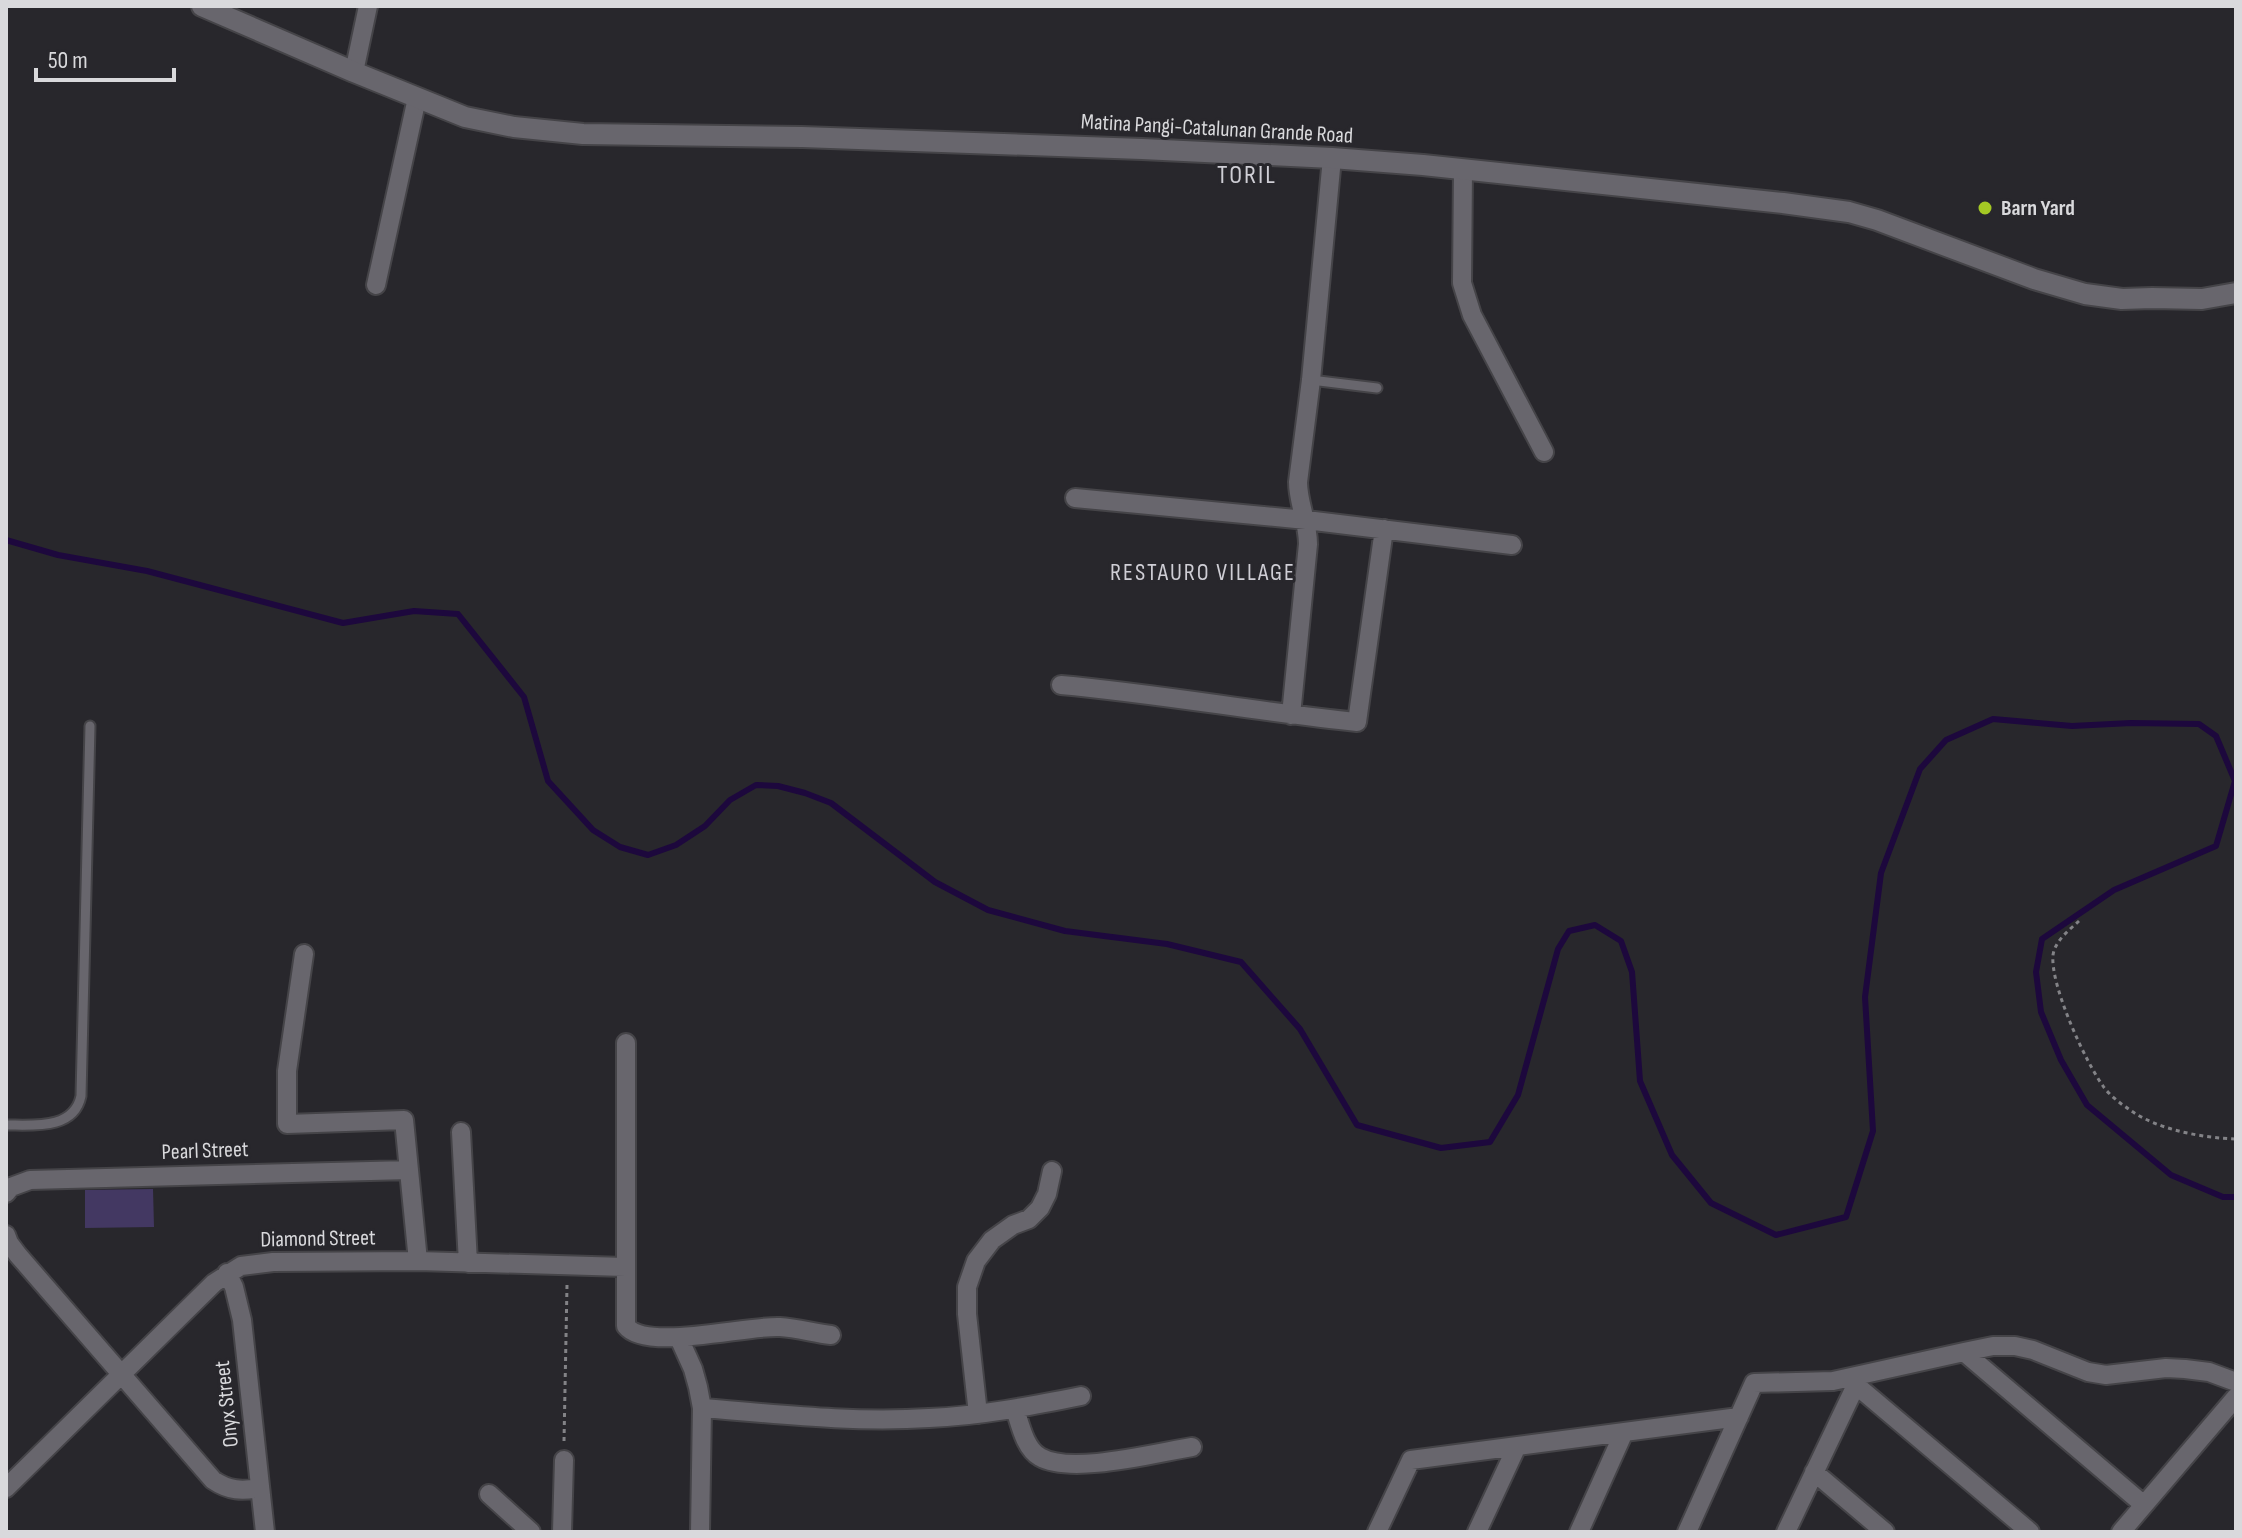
<svg xmlns="http://www.w3.org/2000/svg" width="2242" height="1538" viewBox="0 0 2242 1538" font-family="'Sofia Sans Condensed',sans-serif">
	<style>
		.green { fill: #433862 }
		.lines { fill: none; stroke-linecap: round; stroke-linejoin: round }
		.stream { stroke: #1d083d; stroke-width: 6 }
		.lane-casing { stroke: #454448; stroke-width: 13 }
		.street-casing { stroke: #454448; stroke-width: 22 }
		.secondary-casing { stroke: #454448; stroke-width: 24 }
		.path { stroke: #838387; stroke-width: 3; stroke-dasharray: 4 4; stroke-linecap: butt }
		.lane { stroke: #68666d; stroke-width: 9 }
		.street { stroke: #68666d; stroke-width: 18 }
		.secondary { stroke: #68666d; stroke-width: 20 }
		.poi-dot { fill: #a4c824; stroke: #28272c; stroke-width: 3 }
		.labels { text-anchor: middle; dominant-baseline: central; stroke-width: 6; stroke-linejoin: round; paint-order: stroke }
		.street-label { font-size: 22px; fill: #d9d9dc; stroke: #28272c }
		.poi-label { font-size: 22px; font-weight: bold; fill: #d9d9dc; stroke: #28272c; text-anchor: start }
		.neighbourhood-label { font-size: 24px; letter-spacing: 2px; fill: #cfced5; stroke: #28272c }
		.quarter-label { font-size: 26px; letter-spacing: 2px; fill: #cfced5; stroke: #28272c }
	</style>
	<rect width="100%" height="100%" fill="#28272c"/>
	<path class="green" d="M153 1189 154 1227 85 1228V1190Z"/>
	<g class="lines">
		<path class="stream" d="M6 540 58 555 147 571 343 623 414 611 458 614 524 697 548 781 593 830 620 847 648 855 676 845 705 826 730 800 756 785 778 786 805 793 831 803 935 882 988 910 1065 931 1167 944 1241 962 1300 1029 1357 1125 1441 1148 1490 1142 1518 1095 1558 949 1569 931 1595 925 1621 941 1632 972 1640 1081 1672 1155 1711 1203 1776 1235 1846 1217 1873 1131 1865 997 1881 873 1920 769 1946 740 1993 719 2072 726 2131 723 2199 724 2216 736 2235 781 2216 846 2114 890 2042 939 2036 972 2041 1012 2061 1060 2087 1105 2171 1175 2223 1197H2236"/>
		<defs>
			<path id="lane" d="M1311 380 1377 388
				M6 1125C33 1125 74 1130 81 1096L90 726"/>
			<path id="street" d="M354 72 368 6
				M1463 170 1462 283 1472 315 1544 452
				M376 285 417 98
				M1075 498 1306 520 1512 545
				M1061 685C1161 694 1258 712 1357 722L1384 529
				M1291 715 1308 544C1308 522 1298 503 1298 482L1311 380 1332 158
				M304 954 287 1071V1124L404 1120 418 1261
				M626 1043V1326C646 1352 747 1325 780 1327 797 1328 814 1333 831 1335
				M461 1132 468 1263
				M6 1193 11 1187 30 1180 409 1170
				M6 1235 9 1243 18 1255 213 1480C229 1491 242 1491 260 1488
				M227 1273 234 1287 242 1320 265 1532
				M679 1338 693 1369 698 1387 702 1408 700 1532
				M1964 1352 2144 1505
				M1853 1377 1856 1385 2030 1532
				M702 1408C777 1414 853 1423 929 1418 980 1416 1031 1406 1081 1396
				M1015 1409C1020 1424 1025 1449 1040 1457 1071 1475 1155 1453 1192 1447
				M978 1414 967 1314V1287L976 1261 992 1240 1013 1225 1029 1219 1040 1208 1047 1194 1052 1171
				M1814 1472 1885 1532
				M6 1488 214 1283 241 1266 273 1262 418 1261 625 1267
				M489 1494 531 1532
				M562 1532 564 1460
				M1377 1532 1411 1460 1739 1417
				M1477 1532 1517 1446
				M1579 1532 1624 1432
				M1687 1532 1754 1383 1833 1381 1964 1352 1993 1346H2015L2033 1350 2088 1372 2106 1375 2166 1368 2185 1369 2209 1372 2236 1382
				M1786 1532 1856 1385
				M2121 1532 2236 1397"/>
			<path id="secondary" d="M202 6 354 72 465 117 514 127 583 134 802 137 1142 149 1332 158 1423 165 1783 203 1849 212 1877 220 2034 279 2085 294 2122 299 2152 298 2202 299 2236 293"/>
		</defs>
		<use href="#lane" class="lane-casing"/>
		<use href="#street" class="street-casing"/>
		<use href="#secondary" class="secondary-casing"/>
		<path class="path" d="M2079 921C2069 930 2055 941 2053 955 2050 985 2085 1061 2103 1086 2109 1095 2121 1104 2130 1110 2158 1130 2203 1138 2236 1139
			M564 1441 567 1285"/>
		<use href="#lane" class="lane"/>
		<use href="#street" class="street"/>
		<use href="#secondary" class="secondary"/>
	</g>
	<circle class="poi-dot" cx="1985" cy="208" r="8"/>
	<g class="labels">
		<g class="street-label">
			<text transform="translate(1217 129) rotate(3)">Matina Pangi-Catalunan Grande Road</text>
			<text transform="translate(205 1151) rotate(-2)">Pearl Street</text>
			<text transform="translate(318 1239) rotate(-1)">Diamond Street</text>
			<text transform="translate(227 1404) rotate(-96)">Onyx Street</text>
		</g>
		<g class="poi-label">
			<text x="2001" y="208">Barn Yard</text>
		</g>
		<g class="neighbourhood-label">
			<text x="1203" y="572">RESTAURO VILLAGE</text>
		</g>
		<g class="quarter-label">
			<text x="1247" y="175">TORIL</text>
		</g>
	</g>
	<rect width="2242" height="1538" fill="none" stroke="#d9d9dc" stroke-width="16"/>
	<path d="M36 68v12h138v-12" fill="none" stroke="#d9d9dc" stroke-width="4"/>
	<text x="48" y="68" font-size="24" fill="#d9d9dc" stroke="#28272c" stroke-width="6" paint-order="stroke">50 m</text>
</svg>
